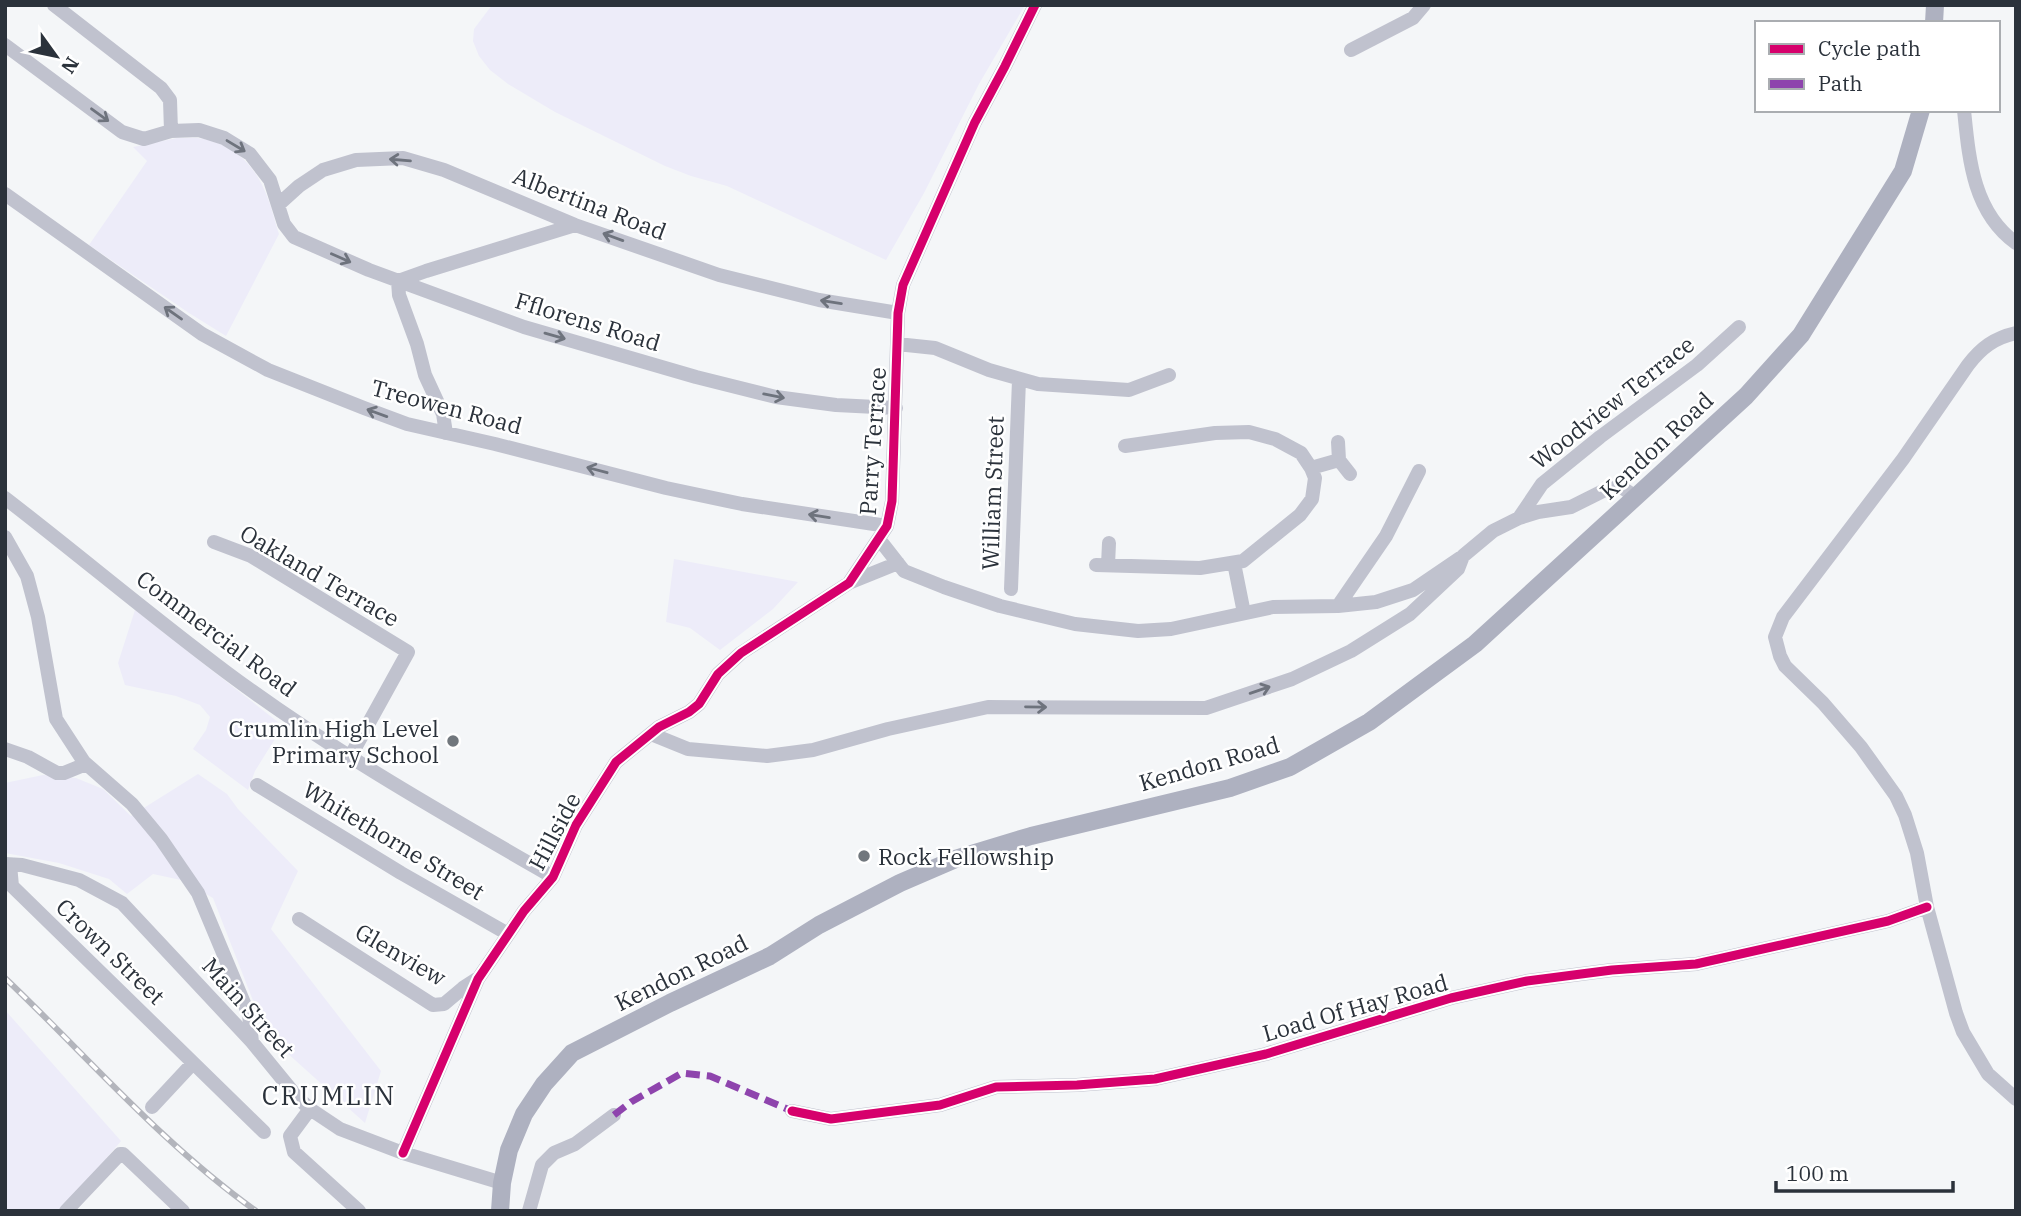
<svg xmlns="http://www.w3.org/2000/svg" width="2021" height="1216" viewBox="0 0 2021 1216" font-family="'IBM Plex Serif',serif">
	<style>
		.green { fill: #edecf9 }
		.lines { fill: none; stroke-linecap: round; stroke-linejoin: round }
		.minor { stroke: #c0c2ce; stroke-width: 14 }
		.major { stroke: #aeb1c0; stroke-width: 18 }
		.rail-casing { stroke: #b3b5bc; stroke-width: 6 }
		.rail { stroke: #fff; stroke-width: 3.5; stroke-dasharray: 10; stroke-linecap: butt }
		.quiet { stroke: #8e44ad; stroke-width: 7; stroke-dasharray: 14 7; stroke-linecap: butt }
		.cycleway-casing { stroke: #fff; stroke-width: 13 }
		.cycleway { stroke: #d6006c; stroke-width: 9 }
		.oneway { stroke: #6e737d }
		.poi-dot { fill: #71777d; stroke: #fff; stroke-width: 2.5 }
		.labels { text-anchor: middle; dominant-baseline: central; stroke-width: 5; stroke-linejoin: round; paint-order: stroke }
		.street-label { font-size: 23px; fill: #2b323b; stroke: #fff }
		.poi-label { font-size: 23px; fill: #2b323b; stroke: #fff; text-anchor: end }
		.quarter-label { font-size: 26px; letter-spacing: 2px; fill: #2b323b; stroke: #fff }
	</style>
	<rect width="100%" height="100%" fill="#f4f6f8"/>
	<path class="green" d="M492 5H1025L979 84 924 193 886 260 727 186 691 176 665 166 555 112 508 84 490 70 479 56 473 41 474 29Z
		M177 138C186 138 196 137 204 139 252 150 266 186 277 228L279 234 226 336 189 313 89 245 147 161 133 147Z
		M674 559 798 582 773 609 720 650 690 628 666 622Z
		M135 610 283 726 255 771 248 790 193 749 206 730 210 717 200 705 176 696 125 685 118 663Z
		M198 774 227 794 238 809 298 871 271 929 381 1071 365 1123 266 1034 213 898 181 880 153 874 127 894 109 879 59 863 5 853V783L43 775 76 778 103 789 131 816Z
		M5 1010 121 1141 62 1211H5Z"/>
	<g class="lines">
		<path class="minor" d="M54 5 161 88 170 100 171 131
			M5 45 122 132 144 139 171 131 199 130 224 138 250 154 270 180 284 224 294 237 369 270 524 327 696 377 776 397 836 405 896 408
			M1351 50 1413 18 1424 5
			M1964 110C1969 159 1973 212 2016 243
			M5 194 202 334 268 370 364 408 407 424 495 444 666 488 742 504 887 526
			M278 205 299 186 323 170 356 160 403 158 444 170 575 225 719 275 819 300 898 313
			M2016 333C1994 338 1981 348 1968 365L1903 459 1783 617 1775 637 1780 656 1785 666 1823 703 1861 747 1896 796 1905 815 1917 853 1927 907 1956 1013 1963 1032 1988 1074 2016 1099
			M897 344 935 348 989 370 1038 384 1129 390 1169 375
			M446 433 443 414 425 375 417 344 399 295 398 281 426 271 575 225
			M1338 442 1339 460 1350 474
			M1311 468 1339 460
			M5 498C79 555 151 616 226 672 329 749 442 813 553 877
			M1519 518 1542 484 1600 437 1697 365 1739 327
			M5 537 27 576 38 617 56 719 84 762 132 804 161 839 198 893 249 1015 252 1042
			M879 539 904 571 944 587 1000 606 1075 624 1138 631 1171 629 1273 607 1338 606 1376 602 1413 590 1463 556 1493 531 1519 518 1538 512 1571 507 1605 490 1621 487 1636 497
			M214 542 251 556 408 652 350 757
			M1234 563 1244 613
			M1096 565 1200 568 1243 561 1300 515 1312 499 1315 478 1311 468 1301 453 1275 439 1249 432 1215 433 1125 446
			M1108 565 1109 543
			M851 582 898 563
			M1011 589 1019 380
			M1338 606 1386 536 1419 471
			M651 734 688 749 767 756 813 750 888 729 988 707 1206 708 1292 679 1351 651 1410 614 1458 569 1463 556
			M5 749 28 757 57 773H64L86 764
			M257 785 401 873 508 934
			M5 864 22 865 79 880 122 903 252 1042 297 1097 310 1109 340 1129 403 1153 502 1183
			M10 865 12 886 264 1132
			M299 919 433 1005 444 1004 463 988 477 979
			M152 1107 193 1063
			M310 1109 290 1136 294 1152 359 1211
			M792 1111 831 1119 940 1105 996 1087 1077 1085 1155 1079 1266 1054 1451 998 1527 981 1612 970 1696 964 1888 921 1927 907
			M403 1153 478 979 524 911 553 877 576 825 616 762 659 727 689 712 699 704 718 674 741 653 849 583 887 526 892 501 897 344 898 313 903 285 975 122 1005 66 1035 5
			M66 1211 120 1154H123L183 1211
			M529 1211 542 1165 554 1153 575 1144 614 1115"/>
		<path class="major" d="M1934 23 1935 5
			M500 1211 502 1183 509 1150 524 1114 544 1084 572 1053 670 1003 770 956 819 925 900 883 958 858 1031 836 1230 788 1290 767 1369 722 1475 644 1746 396 1801 335 1903 171 1921 110"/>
		<defs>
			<path id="rail" d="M5 978C88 1057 162 1144 256 1211"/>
		</defs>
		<use href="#rail" class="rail-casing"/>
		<use href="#rail" class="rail"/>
		<path class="quiet" d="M614 1115 631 1102 682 1073 710 1076 792 1111"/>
		<defs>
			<path id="cycleway" d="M792 1111 831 1119 940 1105 996 1087 1077 1085 1155 1079 1266 1054 1451 998 1527 981 1612 970 1696 964 1888 921 1927 907
				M403 1153 478 979 524 911 553 877 576 825 616 762 659 727 689 712 699 704 718 674 741 653 849 583 887 526 892 501 897 344 898 313 903 285 975 122 1005 66 1035 5"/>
		</defs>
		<use href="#cycleway" class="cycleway-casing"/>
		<use href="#cycleway" class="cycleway"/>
	</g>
	<defs><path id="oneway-shaft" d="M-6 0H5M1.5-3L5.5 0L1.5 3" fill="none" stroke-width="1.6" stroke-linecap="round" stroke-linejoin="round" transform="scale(1.75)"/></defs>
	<g class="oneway">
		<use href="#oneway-shaft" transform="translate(100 115) rotate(36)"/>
		<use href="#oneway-shaft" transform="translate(236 146) rotate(31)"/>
		<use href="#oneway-shaft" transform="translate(400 160) rotate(-175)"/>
		<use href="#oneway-shaft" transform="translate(613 237) rotate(-160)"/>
		<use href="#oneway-shaft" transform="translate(341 258) rotate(24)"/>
		<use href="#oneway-shaft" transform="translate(831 302) rotate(-171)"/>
		<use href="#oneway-shaft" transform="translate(173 313) rotate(-145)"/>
		<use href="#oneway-shaft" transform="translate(555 336) rotate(16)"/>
		<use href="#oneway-shaft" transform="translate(774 396) rotate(11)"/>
		<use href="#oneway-shaft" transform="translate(377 413) rotate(-160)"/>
		<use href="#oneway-shaft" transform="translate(597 470) rotate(-165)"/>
		<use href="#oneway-shaft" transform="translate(819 516) rotate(-171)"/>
		<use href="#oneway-shaft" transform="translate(1260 690) rotate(-19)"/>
		<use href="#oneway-shaft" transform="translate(1036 707) rotate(1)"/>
	</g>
	<g class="poi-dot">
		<circle cx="453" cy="741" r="7"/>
		<circle cx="864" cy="856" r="7"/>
	</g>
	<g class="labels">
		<g class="street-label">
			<text transform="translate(590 203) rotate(21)">Albertina Road</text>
			<text transform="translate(588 321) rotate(17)">Fflorens Road</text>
			<text transform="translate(1612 402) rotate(-38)">Woodview Terrace</text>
			<text transform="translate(447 406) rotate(15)">Treowen Road</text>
			<text transform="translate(872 441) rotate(-86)">Parry Terrace</text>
			<text transform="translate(1656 445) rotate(-43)">Kendon Road</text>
			<text transform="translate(992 493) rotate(-88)">William Street</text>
			<text transform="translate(320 575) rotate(30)">Oakland Terrace</text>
			<text transform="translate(217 633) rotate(37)">Commercial Road</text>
			<text transform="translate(1209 763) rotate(-16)">Kendon Road</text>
			<text transform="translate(554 831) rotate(-62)">Hillside</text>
			<text transform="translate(394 840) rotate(31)">Whitethorne Street</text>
			<text transform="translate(111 951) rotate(44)">Crown Street</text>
			<text transform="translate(401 954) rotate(30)">Glenview</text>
			<text transform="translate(681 972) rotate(-26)">Kendon Road</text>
			<text transform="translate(249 1007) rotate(48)">Main Street</text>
			<text transform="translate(1355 1007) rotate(-16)">Load Of Hay Road</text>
		</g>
		<g class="poi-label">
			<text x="439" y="728">Crumlin High Level<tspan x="439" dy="26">Primary School</tspan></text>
			<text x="878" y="856" text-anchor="start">Rock Fellowship</text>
		</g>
		<g class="quarter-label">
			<text x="329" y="1095">CRUMLIN</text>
		</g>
	</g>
	<rect width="2021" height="1216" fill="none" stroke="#2b323b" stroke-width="14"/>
	<rect x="1755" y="21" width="245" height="91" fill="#ffffff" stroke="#aaadb1" stroke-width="2"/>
	<rect x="1769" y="44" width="35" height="10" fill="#d6006c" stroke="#aaadb1" stroke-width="2"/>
	<text x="1818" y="56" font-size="21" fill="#2b323b">Cycle path</text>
	<rect x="1769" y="79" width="35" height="10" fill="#8e44ad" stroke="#aaadb1" stroke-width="2"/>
	<text x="1818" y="91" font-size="21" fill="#2b323b">Path</text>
	<g transform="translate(56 56) rotate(123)" stroke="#ffffff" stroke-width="5" paint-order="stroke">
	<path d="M0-5L12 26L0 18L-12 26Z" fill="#2b323b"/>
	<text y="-10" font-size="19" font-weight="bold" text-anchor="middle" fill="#2b323b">N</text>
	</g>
	<path d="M1776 1181v10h177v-10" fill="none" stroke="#2b323b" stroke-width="3.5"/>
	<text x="1786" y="1181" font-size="21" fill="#2b323b" stroke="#ffffff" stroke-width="5" paint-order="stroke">100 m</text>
</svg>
